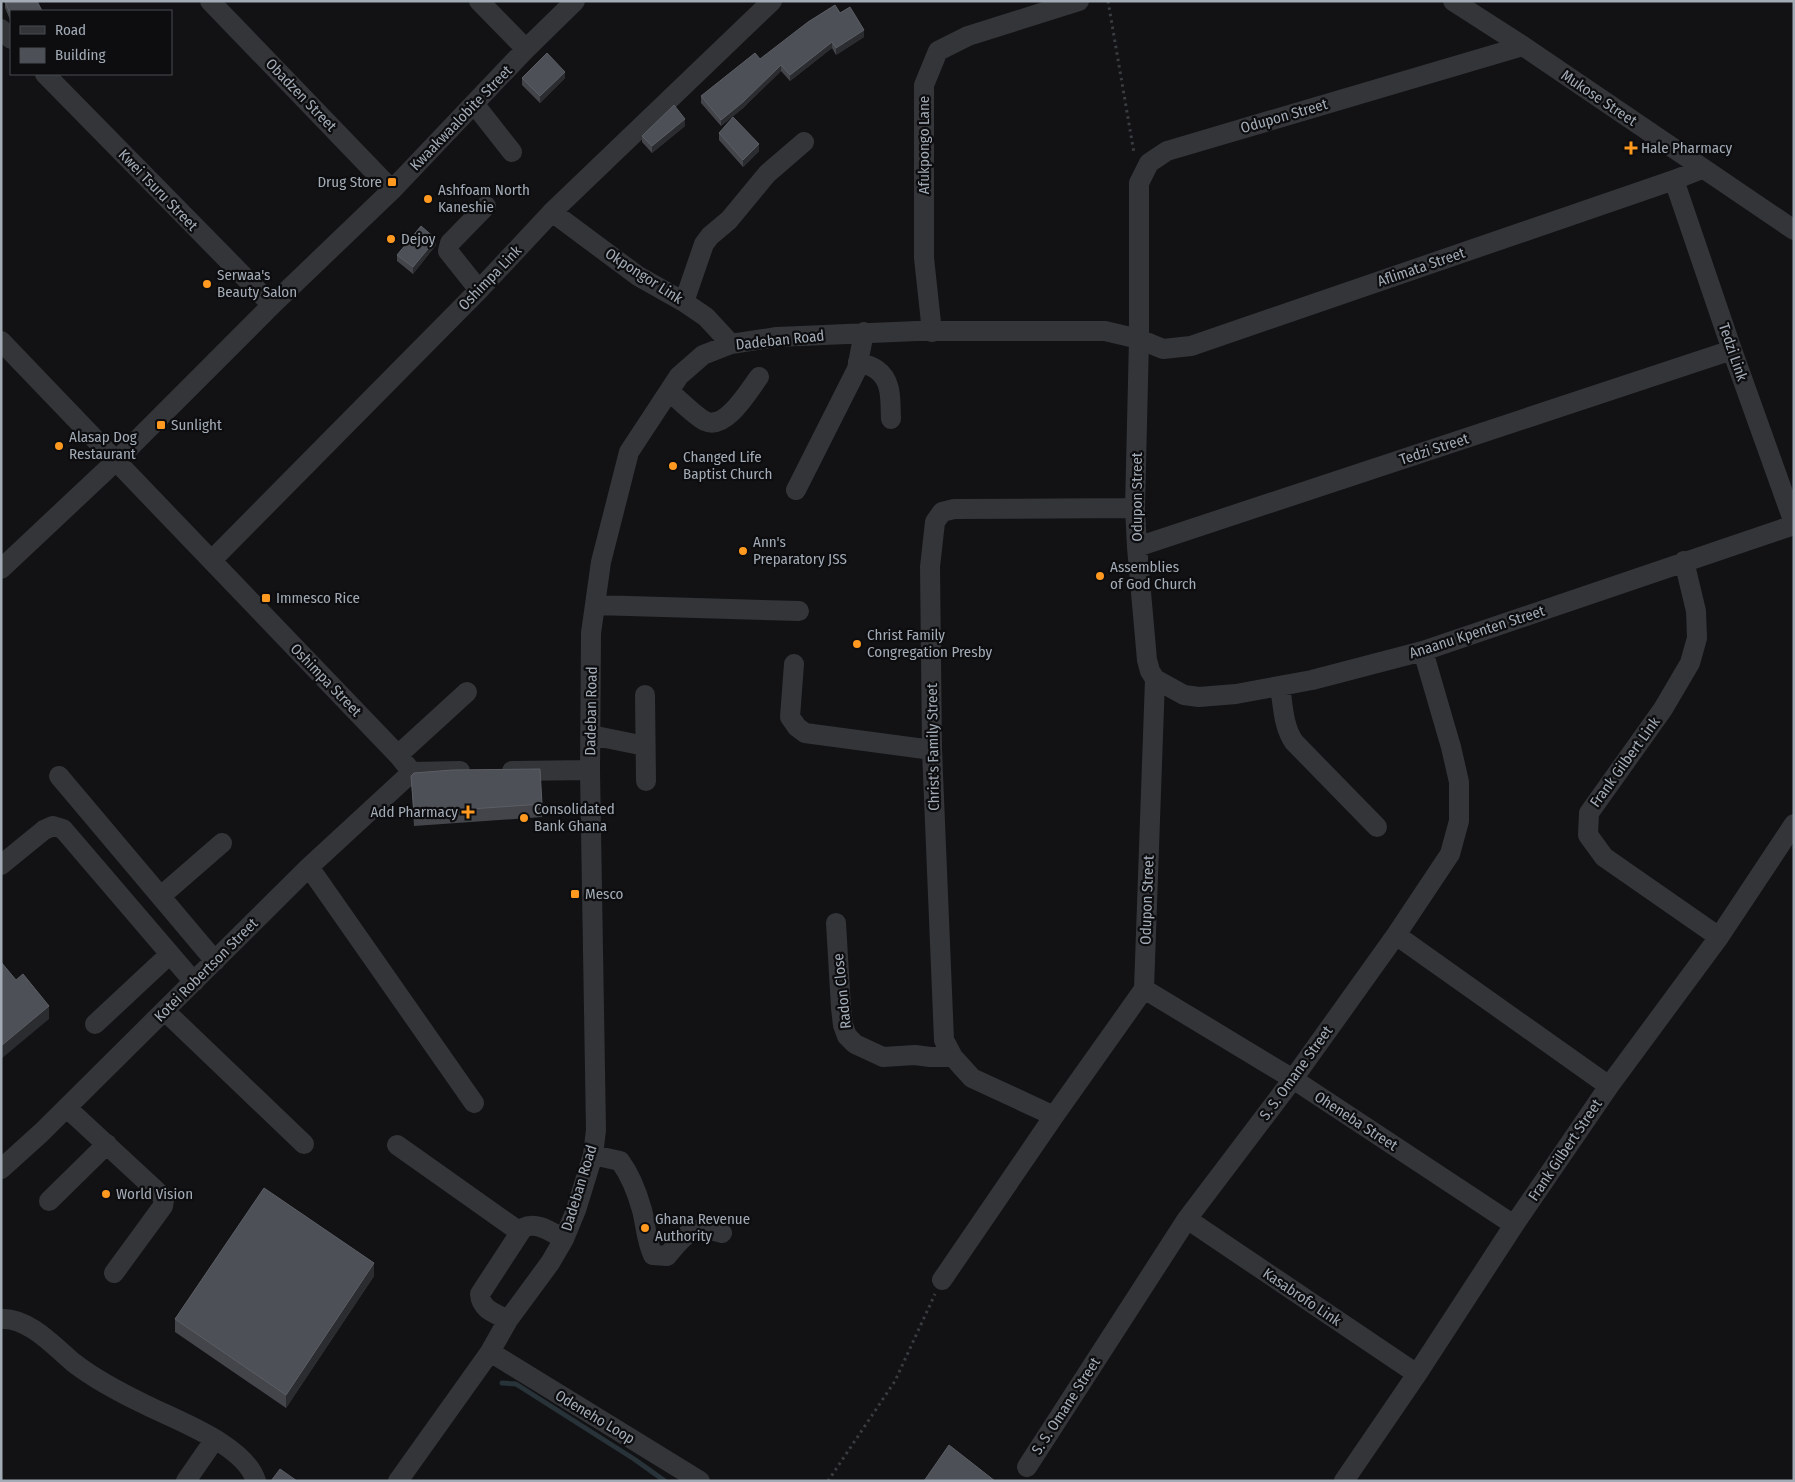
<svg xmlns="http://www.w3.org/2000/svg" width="1795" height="1482" viewBox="0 0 1795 1482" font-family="'Fira Sans Condensed',sans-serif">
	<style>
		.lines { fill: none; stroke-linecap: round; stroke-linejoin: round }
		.stream { stroke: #273339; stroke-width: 5 }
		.path { stroke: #393c40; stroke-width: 3; stroke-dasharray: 2.5 4; stroke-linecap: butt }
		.minor { stroke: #333539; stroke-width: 20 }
		.wall { fill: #43454a }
		.shaded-wall { fill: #2b2c30 }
		.building { fill: #4d5056; stroke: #5b5e65 }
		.poi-dot { fill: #ff991f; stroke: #0d0d0f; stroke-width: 2 }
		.labels { text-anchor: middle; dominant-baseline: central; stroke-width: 4.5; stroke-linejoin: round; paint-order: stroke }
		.street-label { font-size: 15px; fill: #a2abb6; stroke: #0d0d0f }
		.poi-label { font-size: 15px; fill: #a2abb6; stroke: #0d0d0f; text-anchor: start }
	</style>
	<rect width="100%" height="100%" fill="#121214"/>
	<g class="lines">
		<path class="stream" d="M502 1383 516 1384 634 1459 665 1481"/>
		<path class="path" d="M1108 1 1134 153
			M828 1481 895 1381 935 1294"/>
		<path class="minor" d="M210 1 392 190
			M479 1 526 49
			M1453 1 1523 46 1794 230
			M1 29 11 39
			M45 74 272 305
			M475 105 512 152
			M1674 180 1732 350 1794 523
			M552 212 638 276 684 302 706 317 731 344
			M479 290 448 251 450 243 486 206
			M684 302 704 244 710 236 729 220 767 174 804 142
			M932 332 924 258V85L938 51 968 36 1079 1
			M1 341 398 755 412 772 460 771
			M858 362C864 364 872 366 877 370 893 381 890 403 891 419
			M669 391C677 398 696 417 705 421 726 431 749 390 759 377
			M796 490 857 369 864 332
			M1137 547 1732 350
			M212 560 479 290 552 212 772 1
			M1684 561 1696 611 1697 638 1690 663 1663 709 1589 813 1588 835 1604 857 1719 937
			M1 569 117 460 272 305 392 190 526 49 575 1
			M595 605 799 611
			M794 664 790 717 797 727 805 733 932 750
			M1155 679 1184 695 1199 697 1236 694 1312 680 1423 651 1794 525
			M1280 686C1283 705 1283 726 1294 742L1377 827
			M645 695 646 781
			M591 735 645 746
			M398 755 467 692
			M512 771 590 770
			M59 776 215 961
			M1 865 44 830 53 826 63 829 194 982
			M309 867 474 1103
			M161 896 222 843
			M836 923 841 1008 843 1025 847 1036 855 1044 883 1057 915 1055 930 1057H953
			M1396 935 1609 1086
			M1144 989 1293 1079 1514 1225
			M165 1011 304 1144
			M95 1024 170 954
			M67 1108 161 1195 164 1200 163 1206 114 1273
			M1054 1116 972 1078 953 1057 944 1040 932 750 930 567 935 522 942 512 954 509 1135 508
			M397 1145 520 1232
			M593 1155 620 1161C631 1176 637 1192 642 1210 646 1226 646 1240 653 1255L667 1256C685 1235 691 1223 722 1233
			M1 1169 42 1132 309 867 412 772
			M49 1201 107 1144
			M1187 1219 1417 1374
			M942 1280 1054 1116 1144 989 1155 679 1150 671 1147 660 1137 547 1135 508 1139 339V183L1149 163 1167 151 1523 46
			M1 1319C28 1317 55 1347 74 1363 96 1380 121 1393 146 1405 178 1421 245 1445 256 1481
			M508 1320C495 1313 481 1310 480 1294L523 1228C537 1221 551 1232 564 1239
			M490 1352 700 1481
			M1027 1467 1187 1219 1293 1079 1396 935 1450 854 1459 821V782L1451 747 1423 651
			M186 1481 215 1439
			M398 1481 490 1352 508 1320 550 1263 564 1239 576 1210 593 1155 596 1130 590 770 591 633 601 562 629 452 679 376 703 355 731 344 777 337 917 331H1105L1139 339 1163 349 1191 346 1674 180 1702 169
			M1344 1481 1417 1374 1514 1225 1609 1086 1719 937 1794 824"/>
	</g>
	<path class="wall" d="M5 2 11 11V22L5 8Z
		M840 13 864 37 836 55 832 48 790 81 781 71 743 108 721 126 701 103V96Z
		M522 78H565L540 103 522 85Z
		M685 126 652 153 642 142V136Z
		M719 133 759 151 743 167 719 140Z
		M436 245 413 274 397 261V255Z
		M411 776 542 804V817L414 826Z
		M374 1276 286 1408 175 1332V1319Z"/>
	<path class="shaded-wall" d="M864 30V37L836 55V48Z
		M832 42V48L790 81V75Z
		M781 65V71L743 108 721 126V120Z
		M565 72V78L540 103V96Z
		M685 119V126L652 153V146Z
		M759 144V151L743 167V160Z
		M436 239V245L413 274V267Z
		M49 1006V1019L1 1059V1046Z
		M374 1263V1276L286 1408V1395Z"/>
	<path class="building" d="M6 1H37L42 11H11V15L5 2Z
		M835 5 840 13 850 7 864 30 836 48 832 42 790 75 781 65 743 102 721 120 701 96 755 53 760 59 808 22Z
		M547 53 565 72 540 96 522 78Z
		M674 105 685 119 652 146 642 136Z
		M733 117 759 144 743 160 719 133Z
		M421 226 436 239 413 267 397 255Z
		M540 769 542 804 414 813 411 776 414 773 452 770Z
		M1 962 16 980 23 974 49 1006 1 1046Z
		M264 1188 374 1263 286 1395 175 1319Z
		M949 1445 995 1481H924Z
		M280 1469 297 1481H271Z"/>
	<g class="poi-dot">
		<path d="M1628.5 140.5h5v5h5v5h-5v5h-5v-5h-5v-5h5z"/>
		<rect x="387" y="177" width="10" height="10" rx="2.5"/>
		<circle cx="428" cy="199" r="5"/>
		<circle cx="391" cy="239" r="5"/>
		<circle cx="207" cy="284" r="5"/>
		<rect x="156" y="420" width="10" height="10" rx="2.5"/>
		<circle cx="59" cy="446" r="5"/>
		<circle cx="673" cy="466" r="5"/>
		<circle cx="743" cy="551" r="5"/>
		<circle cx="1100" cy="576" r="5"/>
		<rect x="261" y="593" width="10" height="10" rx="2.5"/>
		<circle cx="857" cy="644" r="5"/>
		<path d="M465.5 804.5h5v5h5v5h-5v5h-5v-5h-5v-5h5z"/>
		<circle cx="524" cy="818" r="5"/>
		<rect x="570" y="889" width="10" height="10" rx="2.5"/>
		<circle cx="106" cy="1194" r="5"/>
		<circle cx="645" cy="1228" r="5"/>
	</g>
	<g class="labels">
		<g class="street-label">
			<text transform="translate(301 95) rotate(46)">Obadzen Street</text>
			<text transform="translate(1599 98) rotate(34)">Mukose Street</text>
			<text transform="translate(1284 116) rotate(-16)">Odupon Street</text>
			<text transform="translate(461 118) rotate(-46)">Kwaakwaalobite Street</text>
			<text transform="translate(924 145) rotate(-90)">Afukpongo Lane</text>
			<text transform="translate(158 190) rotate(46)">Kwei Tsuru Street</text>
			<text transform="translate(1421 267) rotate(-19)">Aflimata Street</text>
			<text transform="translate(644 276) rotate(33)">Okpongor Link</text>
			<text transform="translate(490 278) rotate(-46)">Oshimpa Link</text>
			<text transform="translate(780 340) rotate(-6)">Dadeban Road</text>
			<text transform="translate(1733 352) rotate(71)">Tedzi Link</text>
			<text transform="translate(1434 449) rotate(-18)">Tedzi Street</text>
			<text transform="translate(1137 497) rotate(-90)">Odupon Street</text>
			<text transform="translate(1477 632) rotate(-18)">Anaanu Kpenten Street</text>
			<text transform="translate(326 680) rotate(46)">Oshimpa Street</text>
			<text transform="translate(591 711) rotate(-89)">Dadeban Road</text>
			<text transform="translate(933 747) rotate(-91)">Christ's Family Street</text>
			<text transform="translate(1625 762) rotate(-54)">Frank Gilbert Link</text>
			<text transform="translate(1147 900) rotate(-88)">Odupon Street</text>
			<text transform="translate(206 970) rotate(-45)">Kotei Robertson Street</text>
			<text transform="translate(842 991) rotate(-96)">Radon Close</text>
			<text transform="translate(1296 1073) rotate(-54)">S. S. Omane Street</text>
			<text transform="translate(1356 1121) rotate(33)">Oheneba Street</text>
			<text transform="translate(1565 1150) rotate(-56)">Frank Gilbert Street</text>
			<text transform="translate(579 1188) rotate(-73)">Dadeban Road</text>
			<text transform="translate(1302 1297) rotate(34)">Kasabrofo Link</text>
			<text transform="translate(1066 1406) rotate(-57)">S. S. Omane Street</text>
			<text transform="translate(595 1417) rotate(31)">Odeneho Loop</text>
		</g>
		<g class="poi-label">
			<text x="1641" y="148">Hale Pharmacy</text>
			<text x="382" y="182" text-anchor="end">Drug Store</text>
			<text x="438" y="190">Ashfoam North<tspan x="438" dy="17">Kaneshie</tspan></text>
			<text x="401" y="239">Dejoy</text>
			<text x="217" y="275">Serwaa's<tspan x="217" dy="17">Beauty Salon</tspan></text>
			<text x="171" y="425">Sunlight</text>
			<text x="69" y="437">Alasap Dog<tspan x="69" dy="17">Restaurant</tspan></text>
			<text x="683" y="457">Changed Life<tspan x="683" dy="17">Baptist Church</tspan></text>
			<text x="753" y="542">Ann's<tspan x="753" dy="17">Preparatory JSS</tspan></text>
			<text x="1110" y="567">Assemblies<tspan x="1110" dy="17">of God Church</tspan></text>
			<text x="276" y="598">Immesco Rice</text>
			<text x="867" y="635">Christ Family<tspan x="867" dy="17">Congregation Presby</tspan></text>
			<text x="534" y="809">Consolidated<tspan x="534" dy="17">Bank Ghana</tspan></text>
			<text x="458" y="812" text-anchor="end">Add Pharmacy</text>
			<text x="585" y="894">Mesco</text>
			<text x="116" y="1194">World Vision</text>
			<text x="655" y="1219">Ghana Revenue<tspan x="655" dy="17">Authority</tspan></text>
		</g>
	</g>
	<rect width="1795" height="1482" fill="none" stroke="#a2abb6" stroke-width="5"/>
	<rect x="10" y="10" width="162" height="65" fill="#0d0d0f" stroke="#494c52"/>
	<rect x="20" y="26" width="25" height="8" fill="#333539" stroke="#494c52"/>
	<text x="55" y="35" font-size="15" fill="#a2abb6">Road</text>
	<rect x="20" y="48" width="25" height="15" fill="#4d5056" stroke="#494c52"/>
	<text x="55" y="60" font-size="15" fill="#a2abb6">Building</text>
</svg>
